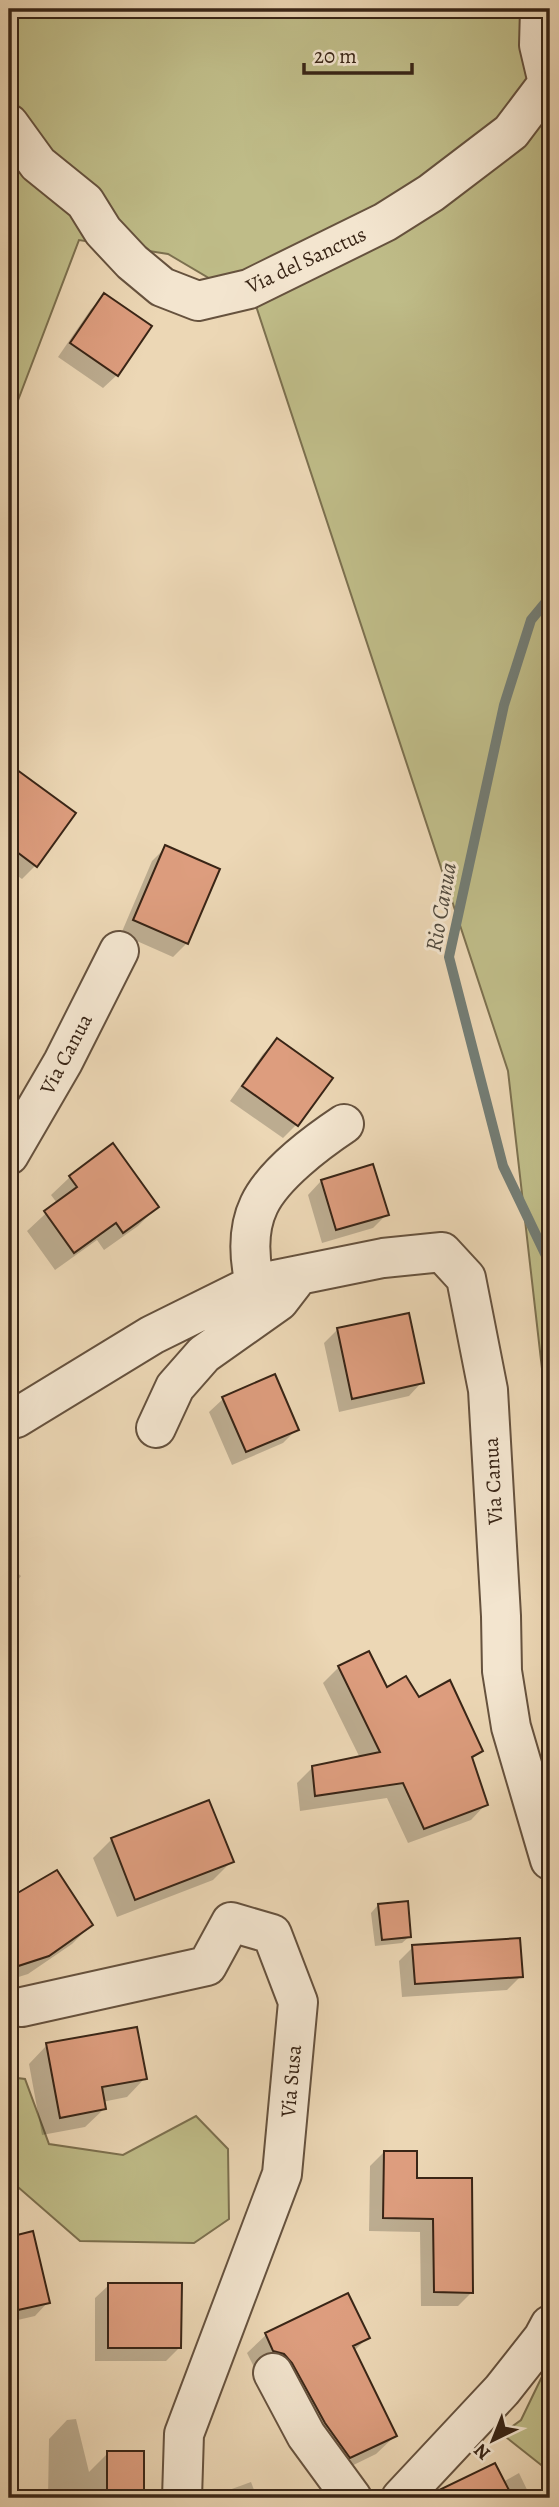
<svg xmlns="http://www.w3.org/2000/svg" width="559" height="2507" viewBox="0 0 559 2507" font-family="Alegreya,serif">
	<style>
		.green { fill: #bfbc88; stroke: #7c704f; stroke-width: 2 }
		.shadow { fill: #0003 }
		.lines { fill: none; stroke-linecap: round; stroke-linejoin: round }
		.stream { stroke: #737d75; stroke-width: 10 }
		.building { fill: #dd9d7e; stroke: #392516; stroke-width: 2 }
		.minor-casing { stroke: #66523e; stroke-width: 42 }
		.minor { stroke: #f3e5cf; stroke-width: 38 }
		.labels { text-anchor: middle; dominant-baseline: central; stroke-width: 6; stroke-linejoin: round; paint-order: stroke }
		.street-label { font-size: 21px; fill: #392516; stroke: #f3e5cf }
		.water-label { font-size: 23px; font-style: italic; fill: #514a3e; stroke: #f3e5cf }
	</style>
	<rect width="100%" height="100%" fill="#ecd7b5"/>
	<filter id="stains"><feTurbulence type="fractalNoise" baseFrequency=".00286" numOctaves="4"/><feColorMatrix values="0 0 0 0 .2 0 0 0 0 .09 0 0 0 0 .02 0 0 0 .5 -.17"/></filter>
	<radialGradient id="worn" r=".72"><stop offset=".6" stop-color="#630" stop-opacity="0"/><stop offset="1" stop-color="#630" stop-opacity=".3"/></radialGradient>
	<path class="green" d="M9 9H550V1439L508 1071 256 306 168 254 79 240 9 424Z
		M9 2077 25 2079 49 2144 123 2155 196 2116 228 2149 229 2219 194 2243 80 2241 18 2187 9 2189Z
		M550 2360V2472L502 2434 521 2420Z"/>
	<path class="shadow" d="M105 295 117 375 103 388 58 357 91 309Z
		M17 773 35 866 22 879 9 870V781Z
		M166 847 187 943 173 957 121 934 152 861Z
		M9 949 19 951 9 1008Z
		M277 1040 297 1124 283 1138 230 1101 263 1054Z
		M70 1177 157 1207 138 1226 104 1250 97 1240 55 1270 27 1231 57 1203 51 1195Z
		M321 1181 387 1214 373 1228 322 1243 308 1195Z
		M338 1329 422 1382 409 1396 339 1412 324 1343Z
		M274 1376 297 1429 283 1443 232 1465 209 1412 223 1399Z
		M9 1566 21 1576 9 1591Z
		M339 1667 386 1689 419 1700 481 1751 471 1760 486 1804 471 1820 408 1843 387 1798 300 1811 297 1783 313 1767 360 1758 323 1683Z
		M112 1839 232 1861 213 1880 117 1917 93 1858Z
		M17 1896 91 1925 72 1944 28 1974 9 1980V1900Z
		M378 1905 410 1936 402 1943 375 1946 371 1913Z
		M413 1947 521 1976 507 1990 402 1997 399 1961Z
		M47 2045 145 2078 127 2097 102 2102 104 2109 85 2127 42 2135 29 2064Z
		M384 2152 415 2180 472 2292 458 2306H421L420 2232 369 2231 370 2166Z
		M32 2233 48 2302 35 2316 9 2322V2238Z
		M109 2285 180 2347 166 2361H95V2298Z
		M347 2296 367 2338 354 2351 395 2436 376 2454 331 2476 255 2369 247 2353 266 2335Z
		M76 2419 89 2472 108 2453H142V2498H48L49 2439 67 2420Z
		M519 2473 531 2498H441L454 2485 503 2482Z
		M251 2482 257 2498H207Z"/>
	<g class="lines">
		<path class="stream" d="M550 597 531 620 504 705 449 957 503 1166 550 1264"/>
	</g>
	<path class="building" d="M104 293 152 326 118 376 70 343Z
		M9 764 76 813 37 867 9 846Z
		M165 845 220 869 188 944 133 920Z
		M277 1038 333 1078 298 1126 242 1086Z
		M113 1143 159 1207 123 1233 116 1223 74 1253 44 1211 77 1187 69 1176Z
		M373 1164 389 1215 336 1230 321 1180Z
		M409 1313 424 1383 352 1399 337 1328Z
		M275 1374 299 1430 246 1452 222 1397Z
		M369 1651 387 1687 406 1676 419 1697 450 1680 483 1751 472 1757 488 1805 424 1829 403 1783 315 1796 312 1766 380 1752 338 1666Z
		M209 1800 234 1862 135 1900 111 1838Z
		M57 1870 93 1925 49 1956 9 1969V1898Z
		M408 1901 411 1937 382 1940 378 1904Z
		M520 1938 523 1977 415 1984 412 1945Z
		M137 2027 147 2079 102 2087 106 2109 60 2118 46 2043Z
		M384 2151H417V2178H472L473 2293 434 2292 433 2219 383 2218Z
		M33 2231 50 2303 9 2312V2237Z
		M108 2283H182L181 2348H108Z
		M348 2293 370 2338 353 2346 397 2436 350 2458 325 2423 292 2363 284 2354 273 2351 265 2333Z
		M107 2451H144V2498H107Z
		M495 2463 513 2498H431L437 2491Z"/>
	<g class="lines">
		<defs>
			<path id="minor" d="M9 124 38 164 85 202 103 231 132 262 162 287 198 301 249 289 385 222 431 193 511 132 548 83 539 45 540 9
				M9 1155 63 1062 119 951
				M255 1284C249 1258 247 1230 259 1205 273 1175 317 1142 344 1124
				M9 1420 16 1418 152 1335 255 1284 383 1258 442 1252 466 1278 488 1390 501 1616 502 1671 511 1727 550 1860
				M156 1428 175 1387 204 1354 279 1301 299 1275
				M22 2007 207 1966 231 1922 272 1934 298 2002 282 2174 184 2434 182 2498
				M273 2373 306 2435 352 2498
				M401 2498 502 2390 543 2338 550 2325"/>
		</defs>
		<use href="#minor" class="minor-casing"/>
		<use href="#minor" class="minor"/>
	</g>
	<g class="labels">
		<g class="street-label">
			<text transform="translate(306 260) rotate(-25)">Via del Sanctus</text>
			<text transform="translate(66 1054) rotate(-62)">Via Canua</text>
			<text transform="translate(493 1481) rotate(-93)">Via Canua</text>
			<text transform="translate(291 2081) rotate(-85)">Via Susa</text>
		</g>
		<g class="water-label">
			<text transform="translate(441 907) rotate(-80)">Rio Canua</text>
		</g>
	</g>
	<rect width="559" height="2507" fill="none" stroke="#ecd7b5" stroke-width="35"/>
	<rect x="10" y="10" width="538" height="2486" fill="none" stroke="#392516" stroke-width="3.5"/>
	<rect x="18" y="18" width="524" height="2472" fill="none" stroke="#392516" stroke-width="2"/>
	<g transform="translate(493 2440) rotate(223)" stroke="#f3e5cf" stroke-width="5" paint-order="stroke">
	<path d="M0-5L12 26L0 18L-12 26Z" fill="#392516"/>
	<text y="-10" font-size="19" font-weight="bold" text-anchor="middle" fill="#392516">N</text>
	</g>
	<path d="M304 63v10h108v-10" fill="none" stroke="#392516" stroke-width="3.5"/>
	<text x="314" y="63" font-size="21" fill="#392516" stroke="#f3e5cf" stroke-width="5" paint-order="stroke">20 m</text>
	<rect width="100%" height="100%" filter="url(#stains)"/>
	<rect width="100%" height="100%" fill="url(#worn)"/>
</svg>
